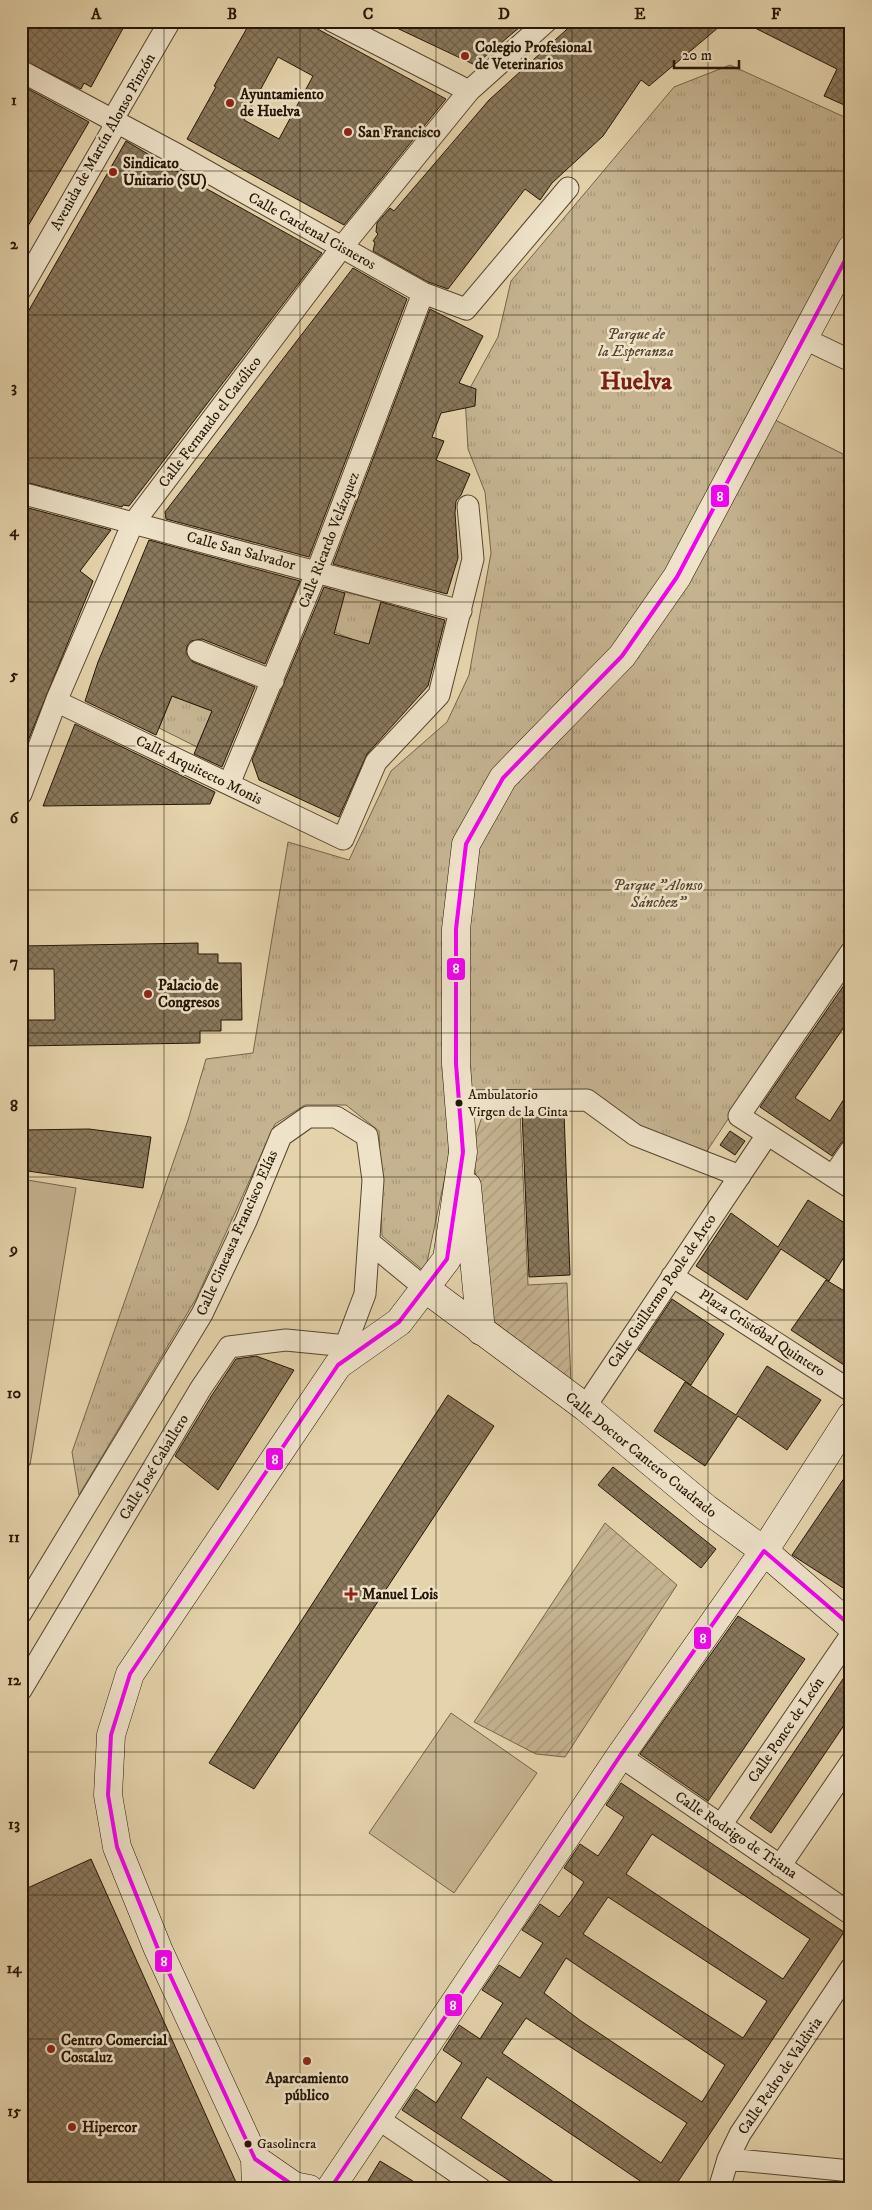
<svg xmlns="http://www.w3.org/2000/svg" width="872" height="2210" viewBox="0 0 872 2210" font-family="'IM FELL DW Pica',serif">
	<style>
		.grass { fill: url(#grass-tufts); stroke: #76644a }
		.garden { fill: url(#garden-furrows); stroke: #76644a }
		.pitch { fill: #c5b390; stroke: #76644a }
		.building { fill: url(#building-cross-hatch); stroke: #261605; fill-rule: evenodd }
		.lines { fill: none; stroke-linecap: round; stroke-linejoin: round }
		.street-casing { stroke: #56452f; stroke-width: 23 }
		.secondary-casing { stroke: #261605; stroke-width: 29 }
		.street { stroke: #eee2c9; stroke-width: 21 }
		.secondary { stroke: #eee2c9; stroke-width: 28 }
		.bus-1-casing { stroke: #eee2c9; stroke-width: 8 }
		.bus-1 { stroke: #f401f2; stroke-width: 4 }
		.grid { fill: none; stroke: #261605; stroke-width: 1; stroke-opacity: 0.55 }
		.poi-dot { fill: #8f2418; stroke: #eee2c9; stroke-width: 2 }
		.bus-dot { fill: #261605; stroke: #eee2c9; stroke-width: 2 }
		.labels { text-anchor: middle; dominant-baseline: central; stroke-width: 5; stroke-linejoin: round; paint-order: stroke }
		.bus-label { font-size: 14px; fill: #261605; stroke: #eee2c9; text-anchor: start }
		.poi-label { font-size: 15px; font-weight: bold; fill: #261605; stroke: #eee2c9; text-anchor: start }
		.street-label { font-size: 15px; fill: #261605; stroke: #eee2c9 }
		.park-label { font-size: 15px; font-style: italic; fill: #56452f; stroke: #eee2c9 }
		.town-label { font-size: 25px; font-weight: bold; fill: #7a1f14; stroke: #eee2c9 }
		.line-badge { stroke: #eee2c9; stroke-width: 2 }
		.badge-label { font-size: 14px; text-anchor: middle; font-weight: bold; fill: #fff }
		.neatline { fill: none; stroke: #261605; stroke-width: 2 }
		.grid-label { font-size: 16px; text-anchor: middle; font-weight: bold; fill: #261605 }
	</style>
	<defs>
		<pattern id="grass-tufts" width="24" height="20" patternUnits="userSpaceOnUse" patternTransform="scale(1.25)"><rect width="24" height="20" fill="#c5b390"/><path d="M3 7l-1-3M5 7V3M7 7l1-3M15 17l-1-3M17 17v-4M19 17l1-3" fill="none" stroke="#a9997b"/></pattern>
		<pattern id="garden-furrows" width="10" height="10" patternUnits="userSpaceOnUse" patternTransform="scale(1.25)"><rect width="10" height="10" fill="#c5b390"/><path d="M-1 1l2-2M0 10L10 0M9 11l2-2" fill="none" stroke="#a9997b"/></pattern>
		<pattern id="building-cross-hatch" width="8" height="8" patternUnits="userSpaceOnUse" patternTransform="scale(1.25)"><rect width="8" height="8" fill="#89785c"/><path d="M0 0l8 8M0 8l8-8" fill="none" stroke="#70614a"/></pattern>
	</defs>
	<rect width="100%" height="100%" fill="#e5d3ac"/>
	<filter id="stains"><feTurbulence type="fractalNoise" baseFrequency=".004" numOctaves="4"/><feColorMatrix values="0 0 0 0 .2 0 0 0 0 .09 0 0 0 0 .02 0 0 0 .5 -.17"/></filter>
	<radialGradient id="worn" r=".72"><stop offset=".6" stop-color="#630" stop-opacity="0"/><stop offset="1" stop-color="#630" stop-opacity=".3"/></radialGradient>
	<path class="grass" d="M730 65 851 120V224L670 568 613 650 494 773 445 938 449 1158 425 1272 382 1236 379 1131 346 1105H305L275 1124 197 1297 79 1495 72 1452 188 1120 206 1059 253 1053 288 842 349 860 391 771 447 722 469 675 491 553 485 492 468 449 465 397 498 337 511 281 674 87Z
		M773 419 851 458V936H849L705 1154 644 1129 586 1090 466 1093 465 932 476 845 512 783 628 664Z
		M345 592 381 601 364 662 348 656 352 639 334 632Z
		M172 696 212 711 197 747 159 728Z"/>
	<path class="garden" d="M520 1112 528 1285 567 1283 571 1384 486 1315 473 1143 483 1114Z
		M605 1523 677 1585 565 1757 536 1754 474 1722Z"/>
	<path class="pitch" d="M21 1179 76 1188 30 1465 21 1464Z
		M451 1713 537 1773 454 1893 369 1833Z"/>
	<path class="building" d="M21 21H127L91 87 84 83 81 89 21 59Z
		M251 21H303L446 99 344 225 187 139 216 87 214 86ZM278 57 313 76 279 139 244 120Z
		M382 21H527L475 65Z
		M576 21H726L649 86 641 80 603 136 552 183 540 200 525 189 448 289 428 282 373 251 375 242 373 241 378 234 376 232 377 223 390 208 394 211 489 100Z
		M741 21H851V108L824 96 837 69Z
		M21 85 89 122 21 238Z
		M126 141 207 189 322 253 129 506 123 505 122 507 21 481V324Z
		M353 268 407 299 309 557 166 519 165 512Z
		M430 309 483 336 459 383 476 389 475 406 441 413 432 437 444 441 436 460 470 474 461 495 456 501 455 513 458 558 447 594 333 564Z
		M21 506 111 530 80 571 93 581 21 758Z
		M149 540 300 581 265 664 202 639 191 641 187 646 186 653 193 662 255 687 222 767 194 754 212 711 172 696 156 735 85 701 98 662Z
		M324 587 345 593 334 634 369 644 381 602 445 620 428 686 367 754 339 817 259 780 252 760Z
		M75 724 215 792 210 804 43 806Z
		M198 943V954H218V963H241L242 1020H221V1031H200V1043L21 1046V1020H55L54 969H21V946Z
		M851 975V1017L795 1098 830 1121 851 1088V1138L841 1143 832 1156 760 1107Z
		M522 1113H564L570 1275 529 1277Z
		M89 1129 151 1137 143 1188 21 1170V1130Z
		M730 1131 745 1141 735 1155 720 1145Z
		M808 1200 851 1227V1246L829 1281 781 1249 747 1300 696 1266 731 1213 778 1247Z
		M826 1280 851 1295V1354L844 1365 791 1330Z
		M672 1299 724 1334 691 1385 638 1350Z
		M256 1356 294 1370 218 1490 175 1456 212 1395 236 1359Z
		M767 1366 821 1400 787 1450 738 1416 705 1466 654 1431 685 1382 736 1415Z
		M448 1395 494 1426 254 1789 209 1763Z
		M613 1467 716 1549 701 1568 598 1485Z
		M851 1468V1593L792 1555Z
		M738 1616 805 1659 708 1801 640 1754Z
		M851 1667V1715L771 1833 750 1818Z
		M621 1783 844 1932 673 2189H652L487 2077 461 2118 564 2189H522L402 2110 416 2089 436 2103 462 2063 443 2050 459 2025 480 2039 503 2003 482 1990 499 1965 520 1978 543 1943 522 1930 540 1904 559 1917 573 1899 584 1882 564 1868 580 1844 598 1856 611 1837 624 1817 606 1805ZM652 1834 810 1939 783 1979 626 1874ZM608 1897 767 2001 743 2038 583 1934ZM566 1958 725 2065 702 2102 581 2021 544 1993ZM526 2018 687 2123 661 2163 502 2053Z
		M91 1859 239 2189H21V1891Z
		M380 2161 426 2189H363Z"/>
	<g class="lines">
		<defs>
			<path id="street" d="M332 21 469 91
				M21 71 178 155 423 293 466 309 568 188
				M21 289 112 131 113 119 170 21
				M803 338 851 361
				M21 493 461 611
				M198 651 273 681
				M57 699 64 705 343 839 376 762 439 695 473 559 468 506
				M229 784 317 571 423 293
				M21 794 57 699 132 525 342 247 469 91 547 21
				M851 952 739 1116 851 1188
				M459 1101 587 1100 635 1135 740 1176
				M833 1176 851 1150
				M369 1242 426 1289
				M672 1276 851 1391
				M585 1407 767 1135
				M21 1613 202 1314 246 1221 281 1136 308 1117H336L367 1136 373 1180 365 1294 338 1365
				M21 1690 201 1388 229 1347 286 1340 347 1346
				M620 1756 851 1914
				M721 1825 851 1635
				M780 1866 851 1762
				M377 2118 481 2189
				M728 2159 851 2171
				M719 2189 728 2159 740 2134 851 1968"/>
			<path id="secondary" d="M467 1186 481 1331
				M426 1289 585 1407 707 1509 764 1551 851 1626
				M255 2159 294 2186 309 2189
				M256 2189 255 2159 158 1949 117 1847 108 1795 111 1735 130 1674 338 1365 399 1322 447 1259 463 1152 456 1064V929L466 844 503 778 622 656 677 577 851 249
				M330 2189 620 1756 764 1551 851 1416"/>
		</defs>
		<use href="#street" class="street-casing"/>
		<use href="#secondary" class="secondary-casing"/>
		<use href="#street" class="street"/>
		<use href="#secondary" class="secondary"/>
		<defs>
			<path id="bus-1" d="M308 2189 294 2186 255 2159 158 1949 117 1847 108 1795 111 1735 130 1674 338 1365 399 1322 447 1259 463 1152 456 1064V929L466 844 503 778 622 656 677 577 851 249
				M330 2189 620 1756 764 1551 851 1626"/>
		</defs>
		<use href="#bus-1" class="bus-1-casing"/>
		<use href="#bus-1" class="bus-1"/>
	</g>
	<path class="grid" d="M164 21V2189M300 21V2189M436 21V2189M572 21V2189M708 21V2189M21 171H851M21 315H851M21 458H851M21 602H851M21 746H851M21 890H851M21 1033H851M21 1177H851M21 1320H851M21 1464H851M21 1608H851M21 1752H851M21 1895H851M21 2039H851"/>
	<g class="poi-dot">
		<circle cx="465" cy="56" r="5"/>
		<circle cx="230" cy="103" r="5"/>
		<circle cx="348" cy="132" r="5"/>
		<circle cx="113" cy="172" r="5"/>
		<circle cx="148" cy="994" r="5"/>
		<path d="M348.5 1586.5h5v5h5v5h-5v5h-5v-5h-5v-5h5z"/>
		<circle cx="51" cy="2049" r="5"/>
		<circle cx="307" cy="2061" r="5"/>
		<circle cx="72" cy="2127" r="5"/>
	</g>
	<g class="bus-dot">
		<circle cx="459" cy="1103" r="4.5"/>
		<circle cx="248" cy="2144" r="4.5"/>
	</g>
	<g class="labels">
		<g class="bus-label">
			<text x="468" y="1095">Ambulatorio<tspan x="468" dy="17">Virgen de la Cinta</tspan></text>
			<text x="257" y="2144">Gasolinera</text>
		</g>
		<g class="poi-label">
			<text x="475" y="47">Colegio Profesional<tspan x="475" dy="17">de Veterinarios</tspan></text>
			<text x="240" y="94">Ayuntamiento<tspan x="240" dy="17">de Huelva</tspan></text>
			<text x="358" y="132">San Francisco</text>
			<text x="123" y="163">Sindicato<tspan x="123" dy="17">Unitario (SU)</tspan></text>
			<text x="158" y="985">Palacio de<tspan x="158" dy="17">Congresos</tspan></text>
			<text x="362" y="1594">Manuel Lois</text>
			<text x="61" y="2040">Centro Comercial<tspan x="61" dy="17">Costaluz</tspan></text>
			<text x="307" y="2078" text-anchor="middle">Aparcamiento<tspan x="307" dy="17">público</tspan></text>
			<text x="82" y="2127">Hipercor</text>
		</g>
		<g class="street-label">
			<text transform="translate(103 142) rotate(-61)">Avenida de Martín Alonso Pinzón</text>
			<text transform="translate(312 231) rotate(29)">Calle Cardenal Cisneros</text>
			<text transform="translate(210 422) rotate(-53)">Calle Fernando el Católico</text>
			<text transform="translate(329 540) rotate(-69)">Calle Ricardo Velázquez</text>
			<text transform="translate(241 551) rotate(15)">Calle San Salvador</text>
			<text transform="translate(199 770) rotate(26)">Calle Arquitecto Monis</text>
			<text transform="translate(237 1233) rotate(-66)">Calle Cineasta Francisco Elías</text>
			<text transform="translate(662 1291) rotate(-56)">Calle Guillermo Poole de Arco</text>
			<text transform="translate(762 1333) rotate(33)">Plaza Cristóbal Quintero</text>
			<text transform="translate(641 1455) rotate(39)">Calle Doctor Cantero Cuadrado</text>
			<text transform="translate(154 1467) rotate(-59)">Calle José Caballero</text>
			<text transform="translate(786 1730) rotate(-56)">Calle Ponce de León</text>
			<text transform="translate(736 1835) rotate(34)">Calle Rodrigo de Triana</text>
			<text transform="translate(780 2076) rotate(-56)">Calle Pedro de Valdivia</text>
		</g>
		<g class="park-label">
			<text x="636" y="334">Parque de<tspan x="636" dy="17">la Esperanza</tspan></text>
			<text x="658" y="885">Parque "Alonso<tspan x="658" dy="17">Sánchez"</tspan></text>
		</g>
		<g class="town-label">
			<text x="636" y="381">Huelva</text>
		</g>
	</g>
	<g class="line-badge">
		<rect x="710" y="484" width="20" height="24" rx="5" fill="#f401f2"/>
		<rect x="446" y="957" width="20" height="24" rx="5" fill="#f401f2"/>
		<rect x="265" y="1447" width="19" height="24" rx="5" fill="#f401f2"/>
		<rect x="693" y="1626" width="19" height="24" rx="5" fill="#f401f2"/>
		<rect x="154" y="1949" width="19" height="24" rx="5" fill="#f401f2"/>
		<rect x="444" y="1993" width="19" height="24" rx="5" fill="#f401f2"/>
	</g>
	<g class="badge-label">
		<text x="720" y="501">8</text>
		<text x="456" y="973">8</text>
		<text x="275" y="1464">8</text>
		<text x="703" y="1643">8</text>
		<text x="164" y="1966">8</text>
		<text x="453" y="2010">8</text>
	</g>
	<rect width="872" height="2210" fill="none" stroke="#e5d3ac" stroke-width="55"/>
	<path d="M674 60v8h65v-8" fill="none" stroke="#261605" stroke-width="2.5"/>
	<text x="682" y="60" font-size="15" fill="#261605" stroke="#eee2c9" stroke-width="4" paint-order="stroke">20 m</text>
	<rect x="28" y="28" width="816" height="2154" class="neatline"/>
	<g class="grid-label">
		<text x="96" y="19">A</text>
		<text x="232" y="19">B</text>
		<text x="368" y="19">C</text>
		<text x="504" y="19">D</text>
		<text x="640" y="19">E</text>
		<text x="776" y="19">F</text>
		<text x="14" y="105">1</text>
		<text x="14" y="249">2</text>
		<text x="14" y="392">3</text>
		<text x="14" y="536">4</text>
		<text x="14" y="680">5</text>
		<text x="14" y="823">6</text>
		<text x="14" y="967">7</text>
		<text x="14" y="1111">8</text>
		<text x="14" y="1254">9</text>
		<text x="14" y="1398">10</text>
		<text x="14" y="1542">11</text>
		<text x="14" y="1685">12</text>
		<text x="14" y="1829">13</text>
		<text x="14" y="1973">14</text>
		<text x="14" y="2116">15</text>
	</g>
	<rect width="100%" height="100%" filter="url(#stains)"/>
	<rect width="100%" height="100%" fill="url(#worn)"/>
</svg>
